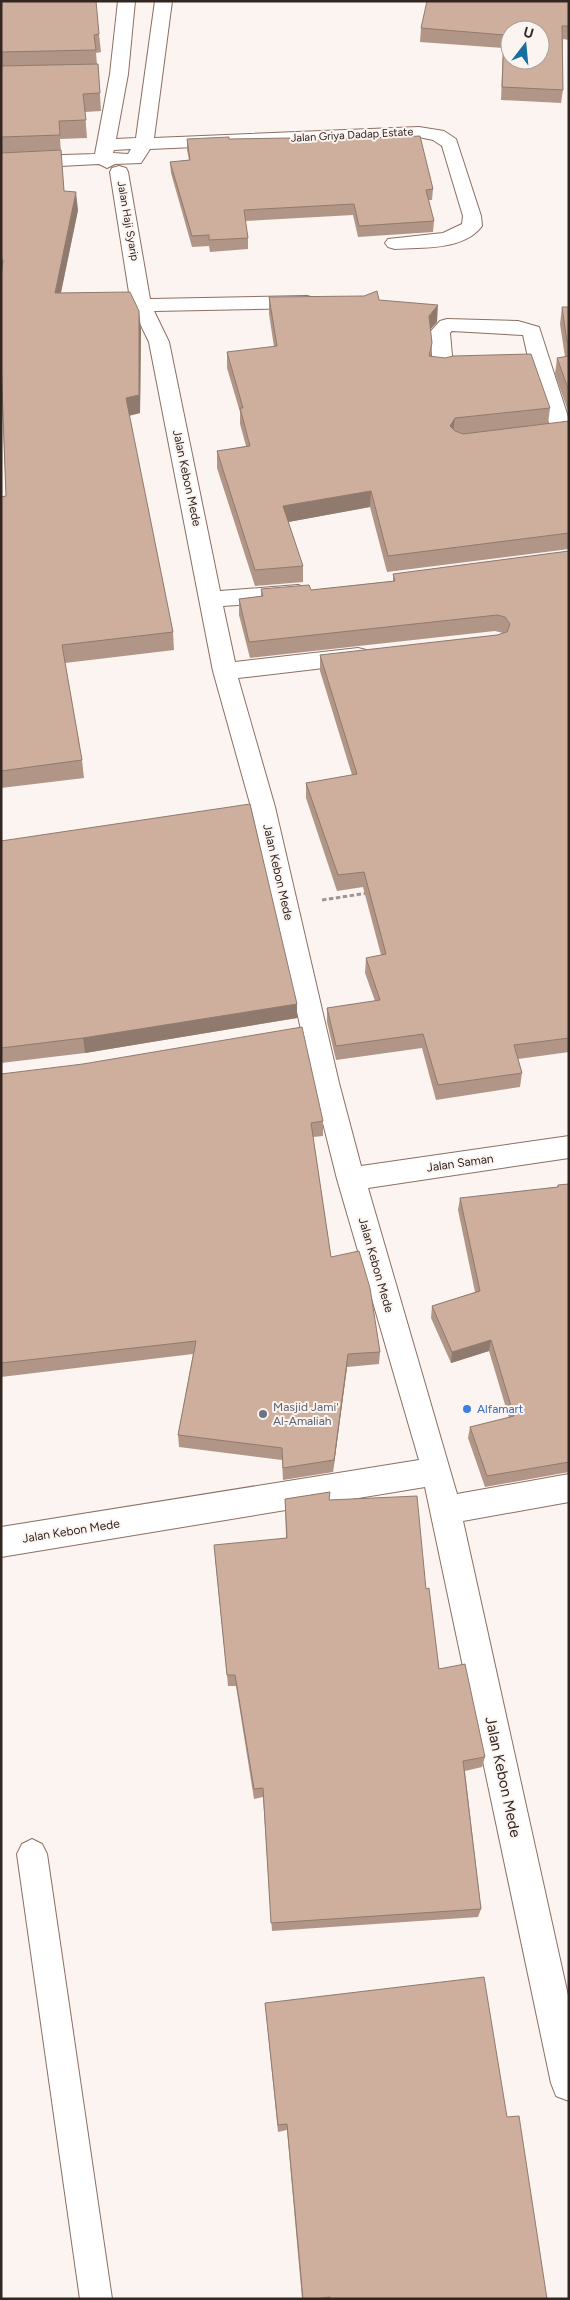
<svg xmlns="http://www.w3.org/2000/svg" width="570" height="2300" viewBox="0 0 570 2300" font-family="Figtree,sans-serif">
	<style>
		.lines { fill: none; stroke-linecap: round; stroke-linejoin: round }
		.lane-casing { stroke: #8d6f61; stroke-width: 2 }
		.street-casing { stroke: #8d6f61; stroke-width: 2 }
		.path { stroke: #a09692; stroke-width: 3; stroke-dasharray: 4.5 2.5; stroke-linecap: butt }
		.lane { fill: #fff; fill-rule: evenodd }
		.street { fill: #fff; fill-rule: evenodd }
		.wall { fill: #b19687 }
		.shaded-wall { fill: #907a6e }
		.building { fill: #ceae9d; stroke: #907a6e; fill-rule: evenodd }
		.shop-dot { fill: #3f7fe0; stroke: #fbf4f1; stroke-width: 2 }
		.worship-dot { fill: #6b7280; stroke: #fbf4f1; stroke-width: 2 }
		.labels { text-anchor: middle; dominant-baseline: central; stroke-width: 4; stroke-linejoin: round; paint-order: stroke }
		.far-street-label { font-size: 11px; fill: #322620; stroke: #fbf4f1 }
		.street-label { font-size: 12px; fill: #322620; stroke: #fbf4f1 }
		.worship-label { font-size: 12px; fill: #5b616d; stroke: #fbf4f1; text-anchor: start }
		.shop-label { font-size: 12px; fill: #366cbe; stroke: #fbf4f1; text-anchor: start }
		.near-street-label { font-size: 15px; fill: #322620; stroke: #fbf4f1 }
	</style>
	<rect width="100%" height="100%" fill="#fbf4f1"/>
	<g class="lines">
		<defs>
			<path id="lane" d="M32 1839 42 1844 47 1854 112 2299H80L17 1854 22 1844Z"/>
			<path id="street" d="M118 1H135L128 74 116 139 136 138 155 1H172L154 138 419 127 444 131 456 139 481 216 482 226C464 251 421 247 395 249L388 247 385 243 388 239 443 233 462 224 463 216 442 146 433 140 419 137 150 149 141 163 115 164 107 168 99 164 1 169V157L95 154 110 74ZM131 149 128 154 113 153 114 150Z
				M119 166 126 168 128 172 150 299 307 296 314 298 317 302 314 306 307 308 154 311 169 342 220 591 298 585 306 588 309 593 306 598 298 601 223 606 235 662 358 648 366 650 369 656 366 662 358 664 238 678 275 807 339 1083 361 1166 569 1136V1158L368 1188 457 1494 569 1474V1502L463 1521 569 2000V2101L556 2096 551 2083 425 1487 1 1557V1527L419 1460 337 1179 313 1083 251 807 213 671 149 342 131 305 110 172 112 168Z
				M447 319 518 321 539 327 569 420V436L534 441 527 439 524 434 527 429 550 426 530 366 523 335 452 331 450 333 453 367 450 371 443 373 436 371 433 367 430 332 440 321Z"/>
		</defs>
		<use href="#lane" class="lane-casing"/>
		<use href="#street" class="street-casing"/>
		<path class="path" d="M322 900 368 893"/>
		<use href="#lane" class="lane"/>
		<use href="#street" class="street"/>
	</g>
	<path class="wall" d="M1 1 99 34 101 52 96 53 97 64H98L101 111 85 112 87 138 60 139 64 191 78 210 61 293 141 329 140 413 129 416 173 632 174 650 65 663 82 760 84 778 1 788V497L6 496 1 376Z
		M569 1V40L563 39V90L561 103 501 100 503 48 420 42 421 28Z
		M187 139H229L291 141 433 189 432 200H428L434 221 433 232 358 237 353 215 245 221 248 238V249L210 252 209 246 192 247 171 173 170 162 189 160 187 150Z
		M269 297 379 300 437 322 430 329 432 343 431 357 550 408 548 424 569 421V549L387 572 370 507 288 522 303 566V582L255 586 217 468V451L246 446 240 424V412L227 368V352L274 347 269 314Z
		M562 307H569V414L555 374 557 358 565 357 560 324Z
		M569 551V1052L518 1059 522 1073 520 1087 436 1100 422 1048 336 1060 327 1022V1008L375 1001 365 973 366 958 381 955 363 887 337 891 306 798V783L352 775 320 671V655L497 635 503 633 495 631 250 658 239 615V599L261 596V589L311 590 393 581V574Z
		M1 841 297 1004V1018L85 1053 1 1063Z
		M1 1074 323 1121V1136L313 1137 331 1257 380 1352 379 1364 347 1367 333 1472 283 1480 282 1460 179 1447 178 1435 193 1354 1 1377Z
		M569 1184V1472L485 1487 468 1438 470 1427 509 1418 489 1351 451 1363 431 1318 432 1306 475 1292 458 1210 460 1198 557 1187 558 1185Z
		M330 1492 329 1500 426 1589 439 1669 485 1757 482 1767 465 1771 481 1909 478 1917 272 1931 263 1797 254 1799 236 1686H228L215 1557 286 1538 285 1499Z
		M265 2003 507 2117 547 2299H302L287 2130 278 2132Z"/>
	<path class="shaded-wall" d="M76 192 78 210 57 311 55 293Z
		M438 305 437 322 428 332 429 316Z
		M139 311 141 329 140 413 127 416 126 398Z
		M455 418 453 434 450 426Z
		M371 491 370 507 283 523V506Z
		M297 1004V1018L85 1053 83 1038Z
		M491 1340 489 1351 451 1363 452 1352Z
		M348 1354 347 1367 333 1472 334 1460Z"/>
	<path class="building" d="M1 1H96L99 34 94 35 96 50 1 52Z
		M427 1H569V26H562L563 90 502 87 504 35 421 28ZM510 30H540V60H510Z
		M98 64 100 93 83 94 86 120 59 121 60 135 1 137V66Z
		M420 136 433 189 426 190 434 221 359 226 354 204 244 210 248 238 209 240V235L192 236 170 162 190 160 187 139 229 137V139L290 138 291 141Z
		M61 150 64 191 76 192 55 293 130 292 139 311V395L126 398 173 632 62 645 82 760 1 771V497L6 496 1 360V278L3 260H1V153Z
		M377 291 379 300 438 305 429 316 432 343 429 356 445 358 453 356 531 354 550 408 455 418 450 426 455 431 463 434 569 421V533L388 556 371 491 283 506 303 566 255 570 217 451 250 446 240 408H243L227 352 277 346 269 297 364 296Z
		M562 307H569V342H567Z
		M569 356V391L557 358Z
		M569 551V1038L514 1045 522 1073 438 1085 423 1034 336 1046 327 1008 380 1000 366 958 386 954 364 872 338 875 306 783 357 774 320 655 497 635 507 632 510 624 505 617 497 615 249 642 239 599 263 596 261 589 309 585 311 590 395 581 393 574Z
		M250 804 297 1004 83 1038 1 1048V841Z
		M302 1027 323 1121 311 1123 331 1257 359 1251 370 1288 380 1352 348 1354 334 1460 283 1468 282 1448 178 1435 196 1341 1 1363V1074L83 1064Z
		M569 1184V1462L487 1476 470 1427 514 1416 491 1340 452 1352 432 1306 480 1291 460 1198 558 1187V1185Z
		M330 1492 329 1500 417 1496 426 1589 429 1588 439 1669 465 1664 485 1757 463 1761 481 1909 271 1923 263 1788 254 1789 235 1675H227L214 1545 287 1538 285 1499Z
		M484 1977 507 2117 519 2116 547 2299H331L330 2297 313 2299H303L287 2124 278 2125 265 2003Z"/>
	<circle class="shop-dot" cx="467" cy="1409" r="5"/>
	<circle class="worship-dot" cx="263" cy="1414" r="5"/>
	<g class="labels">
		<g class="far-street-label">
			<text transform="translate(352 135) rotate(-3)">Jalan Griya Dadap Estate</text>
			<text transform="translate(128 221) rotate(80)">Jalan Haji Syarip</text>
		</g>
		<g class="street-label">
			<text transform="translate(187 478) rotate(78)">Jalan Kebon Mede</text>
			<text transform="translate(278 872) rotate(77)">Jalan Kebon Mede</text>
			<text transform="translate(460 1163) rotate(-8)">Jalan Saman</text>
			<text transform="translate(376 1265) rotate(74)">Jalan Kebon Mede</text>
			<text transform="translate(71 1531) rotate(-9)">Jalan Kebon Mede</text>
		</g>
		<g class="worship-label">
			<text x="273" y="1407">Masjid Jami'<tspan x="273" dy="14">Al-Amaliah</tspan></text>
		</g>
		<g class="shop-label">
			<text x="477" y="1409">Alfamart</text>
		</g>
		<g class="near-street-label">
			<text transform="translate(503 1777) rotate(78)">Jalan Kebon Mede</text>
		</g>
	</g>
	<rect width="570" height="2300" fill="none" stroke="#322620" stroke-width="5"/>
	<g transform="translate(525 45) rotate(16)"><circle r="24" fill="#fbf4f1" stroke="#aba29d"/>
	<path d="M0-4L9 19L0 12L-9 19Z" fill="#186f9f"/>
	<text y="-8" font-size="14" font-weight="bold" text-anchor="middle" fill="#322620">U</text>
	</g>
</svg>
